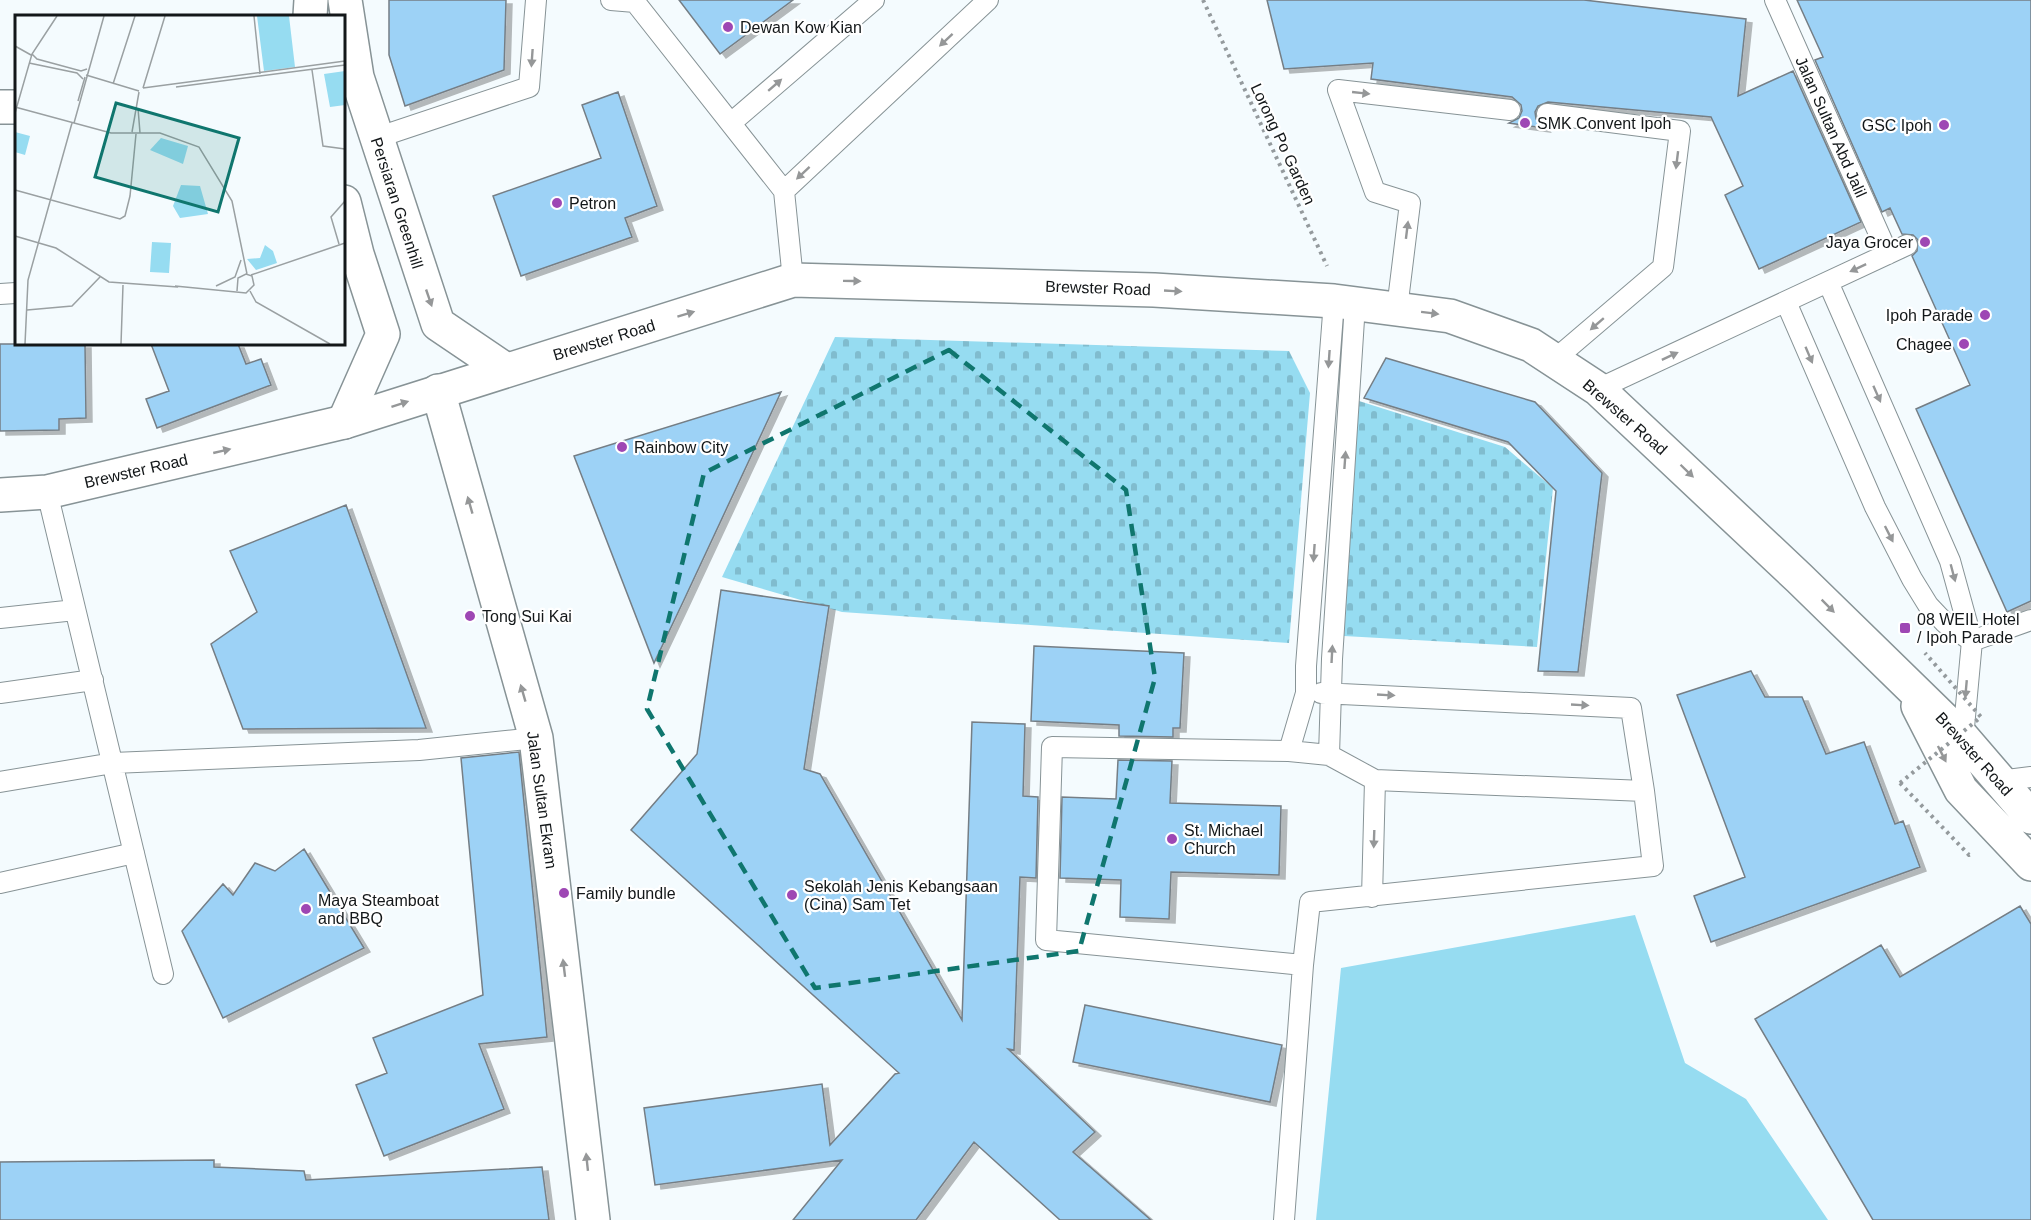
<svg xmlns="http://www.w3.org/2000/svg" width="2031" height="1220" viewBox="0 0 2031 1220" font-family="Helvetica,sans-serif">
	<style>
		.cemetery { fill: url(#cemetery-stones) }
		.green { fill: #96dcf1 }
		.building { fill: #9dd2f6; stroke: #757e85; stroke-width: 1.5; filter: url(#shadow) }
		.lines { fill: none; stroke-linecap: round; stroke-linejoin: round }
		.service-casing { stroke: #879396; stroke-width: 22 }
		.minor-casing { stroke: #879396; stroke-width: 36 }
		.tertiary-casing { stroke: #879396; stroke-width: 36 }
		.trunk-casing { stroke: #879396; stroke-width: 36 }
		.path { stroke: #949a9d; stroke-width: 4; stroke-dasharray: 3 4.5; stroke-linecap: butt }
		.service { stroke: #fff; stroke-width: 20 }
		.minor { stroke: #fff; stroke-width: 33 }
		.tertiary { stroke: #fff; stroke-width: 33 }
		.trunk { stroke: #fff; stroke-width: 33 }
		.path-bridge { stroke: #949a9d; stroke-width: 4; stroke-dasharray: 3 4.5; stroke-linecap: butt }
		.oneway { fill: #959798 }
		.marked { fill: none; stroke: #0f766e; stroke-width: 4.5; stroke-dasharray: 12 8; stroke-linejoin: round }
		.poi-dot { fill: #9e47b4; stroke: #fff; stroke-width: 2 }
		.labels { text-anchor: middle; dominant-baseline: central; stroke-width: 4.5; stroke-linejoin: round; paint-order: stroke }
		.poi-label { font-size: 16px; fill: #131719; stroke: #fff; text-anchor: start }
		.street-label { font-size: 16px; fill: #131719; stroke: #fff }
		.inset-road { fill: none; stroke: #9aa0a2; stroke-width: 1.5 }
		.view { fill: #0f766e; fill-opacity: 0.15; stroke: #0f766e; stroke-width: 3 }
		.inset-edge { fill: none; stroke: #131719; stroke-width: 3 }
	</style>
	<defs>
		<pattern id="cemetery-stones" width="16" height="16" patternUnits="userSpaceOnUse" patternTransform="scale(1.5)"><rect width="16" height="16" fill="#96dcf1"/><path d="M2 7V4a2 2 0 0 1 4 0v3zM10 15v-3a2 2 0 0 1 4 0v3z" fill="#80bcce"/></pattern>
		<filter id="shadow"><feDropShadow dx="6" dy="4" stdDeviation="0" flood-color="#0004"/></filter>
	</defs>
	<rect width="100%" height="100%" fill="#f4fbfe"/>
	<path class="cemetery" d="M835 337 1289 351 1310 393 1289 643 842 612 722 577Z
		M1359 401 1505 447 1553 488 1537 647 1344 636Z"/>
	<path class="green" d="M1635 915 1685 1063 1746 1099 1828 1220H1316L1341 968Z"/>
	<path class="building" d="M389 0H506L504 70 405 106 389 55Z
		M679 0H793L720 54Z
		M1267 0H1584L1746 19 1738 96 1793 71 1861 222 1759 269 1725 195 1743 186 1711 117 1548 102 1538 106 1535 112 1536 119 1544 128 1509 123 1519 118 1522 111 1521 105 1512 97 1371 79 1373 63 1284 69Z
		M1797 0H2031V601L2007 612 1916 409 1970 385 1912 256 1917 251 1918 240 1913 235 1902 234 1890 208 1882 212 1815 60 1823 57Z
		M618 92 657 206 625 218 632 237 521 276 493 196 601 158 582 105Z
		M0 344H85L86 418 59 419V430L0 431Z
		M151 344H238L246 364 261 359 271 385 157 428 146 399 169 391Z
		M1386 358 1535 402 1602 473 1578 672 1538 671 1556 491 1508 442 1364 398Z
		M781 392 683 602 654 663 574 456Z
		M346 505 426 728 243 729 211 644 257 612 230 551Z
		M721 590 829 606 804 769 820 774 962 1020 972 722 1025 724 1023 796 1038 797 1036 878 1020 877 1014 1050 1008 1049 1095 1132 1073 1152 1151 1220H1060L974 1142 916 1220H793L842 1160 655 1185 644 1108 822 1084 830 1145 895 1074 899 1073 631 830 697 754Z
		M1034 646 1184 653 1180 728H1173V737L1119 736V725L1031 721Z
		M1751 671 1765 697H1802L1826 754 1864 742 1895 824 1903 821 1920 867 1711 942 1694 896 1745 877 1677 695Z
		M519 752 547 1037 479 1044 504 1109 384 1156 356 1085 387 1073 373 1038 483 995 461 758Z
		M1118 760 1172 761 1170 803 1281 806 1279 875 1171 872 1169 919 1120 917 1121 880 1060 878 1062 797 1116 799Z
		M304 849 364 948 223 1018 182 931 223 884 233 895 255 863 275 871Z
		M2020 906 2031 924V1220H1873L1755 1019 1881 945 1900 977Z
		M1085 1005 1282 1045 1270 1102 1073 1062Z
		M214 1160V1167L304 1171 306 1180 542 1167 549 1220H0V1162Z"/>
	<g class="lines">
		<defs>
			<path id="service" d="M611 0 635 2 784 191 793 280
				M1775 0 1888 254
				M1547 114 1680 131 1663 267 1554 360
				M731 123 874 0
				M376 138 529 87 536 0
				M784 191 988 0
				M1828 282 1950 561 1972 641 1963 738
				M0 294 16 293
				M1786 302 1875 507 1912 579 1928 605 1945 623 1972 641
				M1397 309 1410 203 1375 192 1338 90 1510 110
				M1598 389 1907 245
				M47 492 163 974
				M0 618 75 610
				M1972 641 2031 620
				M0 693 93 680
				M1321 693 1631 708 1644 791
				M1052 747 1289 751 1329 755 1375 780 1644 791 1653 866 1310 902 1303 965 1046 940Z
				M1289 751 1306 693V666L1334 301
				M1329 755 1332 659 1355 304
				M1999 781 2031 777
				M0 782 113 763 419 750 536 738
				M0 883 134 853
				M1372 897 1375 780
				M1284 1220 1303 965"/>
			<path id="minor" d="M0 107H16"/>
			<path id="tertiary" d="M345 0 357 77 438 324 506 370
				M310 16 311 0
				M344 202 357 254 383 334 344 422
				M438 391 536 738 593 1220"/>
			<path id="trunk" d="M0 495 47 492 344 422 793 280 1154 290 1334 301 1450 316 1531 345 1598 389 1799 578 1963 738 2031 817
				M1918 706 1961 790 2031 864"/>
		</defs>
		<use href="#service" class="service-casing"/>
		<use href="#minor" class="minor-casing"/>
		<use href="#tertiary" class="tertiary-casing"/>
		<use href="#trunk" class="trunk-casing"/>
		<path class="path" d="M1203 0 1327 266
			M1900 783 1969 855 1973 853"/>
		<use href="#service" class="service"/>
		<use href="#minor" class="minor"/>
		<use href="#tertiary" class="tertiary"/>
		<use href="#trunk" class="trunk"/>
		<path class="path-bridge" d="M1900 783 1981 717 1925 653"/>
	</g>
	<defs><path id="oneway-solid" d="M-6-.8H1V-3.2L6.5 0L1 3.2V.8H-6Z" transform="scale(1.5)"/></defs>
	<g class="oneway">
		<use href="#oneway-solid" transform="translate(946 40) rotate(137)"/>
		<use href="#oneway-solid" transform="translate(532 58) rotate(94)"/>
		<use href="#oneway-solid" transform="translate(775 85) rotate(-41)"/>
		<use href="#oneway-solid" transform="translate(1361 93) rotate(6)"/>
		<use href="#oneway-solid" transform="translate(1677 160) rotate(97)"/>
		<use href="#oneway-solid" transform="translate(803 173) rotate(137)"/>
		<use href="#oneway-solid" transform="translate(1407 230) rotate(-83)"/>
		<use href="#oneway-solid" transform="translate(1858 268) rotate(155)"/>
		<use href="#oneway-solid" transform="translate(852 281) rotate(1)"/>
		<use href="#oneway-solid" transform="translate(1173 291) rotate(3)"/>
		<use href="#oneway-solid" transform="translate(429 298) rotate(71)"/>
		<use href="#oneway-solid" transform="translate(1430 313) rotate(7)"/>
		<use href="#oneway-solid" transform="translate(686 314) rotate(-17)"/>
		<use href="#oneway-solid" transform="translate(1597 324) rotate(139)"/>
		<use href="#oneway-solid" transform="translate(1809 355) rotate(67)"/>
		<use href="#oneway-solid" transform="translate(1670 356) rotate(-25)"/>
		<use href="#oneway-solid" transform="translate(1329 359) rotate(94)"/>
		<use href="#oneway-solid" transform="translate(1877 394) rotate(66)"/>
		<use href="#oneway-solid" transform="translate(400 404) rotate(-18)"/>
		<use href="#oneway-solid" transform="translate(222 451) rotate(-13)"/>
		<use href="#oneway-solid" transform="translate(1345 460) rotate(-86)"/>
		<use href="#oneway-solid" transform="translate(1687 471) rotate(44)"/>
		<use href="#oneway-solid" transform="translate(470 505) rotate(-106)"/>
		<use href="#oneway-solid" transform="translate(1889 534) rotate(63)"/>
		<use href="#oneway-solid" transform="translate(1314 553) rotate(94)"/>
		<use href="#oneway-solid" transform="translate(1953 573) rotate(75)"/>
		<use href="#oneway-solid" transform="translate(1828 606) rotate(45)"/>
		<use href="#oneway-solid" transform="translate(1332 654) rotate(-87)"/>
		<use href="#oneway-solid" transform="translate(1966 689) rotate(95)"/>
		<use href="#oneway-solid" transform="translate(523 693) rotate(-106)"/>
		<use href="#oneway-solid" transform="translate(1386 695) rotate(3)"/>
		<use href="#oneway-solid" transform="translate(1580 705) rotate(3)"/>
		<use href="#oneway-solid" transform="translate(1942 754) rotate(63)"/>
		<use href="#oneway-solid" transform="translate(1374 839) rotate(92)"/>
		<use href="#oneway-solid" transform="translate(564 968) rotate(-97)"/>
		<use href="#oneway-solid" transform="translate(587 1162) rotate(-96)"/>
	</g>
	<path class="marked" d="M949 350 1126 490 1155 678 1079 951 815 988 647 709 704 473Z"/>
	<g class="poi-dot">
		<circle cx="728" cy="27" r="6"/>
		<circle cx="1525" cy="123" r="6"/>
		<circle cx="1944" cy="125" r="6"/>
		<circle cx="557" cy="203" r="6"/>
		<circle cx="1925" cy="242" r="6"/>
		<circle cx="1985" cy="315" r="6"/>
		<circle cx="1964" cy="344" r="6"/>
		<circle cx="622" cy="447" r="6"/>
		<circle cx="470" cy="616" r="6"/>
		<rect x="1899" y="622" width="12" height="12" rx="3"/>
		<circle cx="1172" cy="839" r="6"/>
		<circle cx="564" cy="893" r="6"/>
		<circle cx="792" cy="895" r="6"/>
		<circle cx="306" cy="909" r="6"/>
	</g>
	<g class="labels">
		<g class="poi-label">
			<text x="740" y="27">Dewan Kow Kian</text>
			<text x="1537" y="123">SMK Convent Ipoh</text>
			<text x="1932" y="125" text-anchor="end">GSC Ipoh</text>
			<text x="569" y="203">Petron</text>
			<text x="1913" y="242" text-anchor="end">Jaya Grocer</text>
			<text x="1973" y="315" text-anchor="end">Ipoh Parade</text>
			<text x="1952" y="344" text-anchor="end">Chagee</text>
			<text x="634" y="447">Rainbow City</text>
			<text x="482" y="616">Tong Sui Kai</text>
			<text x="1917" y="619">08 WEIL Hotel<tspan x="1917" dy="18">/ Ipoh Parade</tspan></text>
			<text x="1184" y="830">St. Michael<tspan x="1184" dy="18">Church</tspan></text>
			<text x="804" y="886">Sekolah Jenis Kebangsaan<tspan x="804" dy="18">(Cina) Sam Tet</tspan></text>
			<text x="576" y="893">Family bundle</text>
			<text x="318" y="900">Maya Steamboat<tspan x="318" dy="18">and BBQ</tspan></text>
		</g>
		<g class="street-label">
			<text transform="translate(1831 127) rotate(66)">Jalan Sultan Abd Jalil</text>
			<text transform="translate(1283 144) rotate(65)">Lorong Po Garden</text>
			<text transform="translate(397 203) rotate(72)">Persiaran Greenhill</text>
			<text transform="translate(1098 288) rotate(2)">Brewster Road</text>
			<text transform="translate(604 340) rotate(-17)">Brewster Road</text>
			<text transform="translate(1625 417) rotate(41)">Brewster Road</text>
			<text transform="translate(136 471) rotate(-13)">Brewster Road</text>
			<text transform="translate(1974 754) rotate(48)">Brewster Road</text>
			<text transform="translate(542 800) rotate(82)">Jalan Sultan Ekram</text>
		</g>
	</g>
	<g transform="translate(15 15)">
		<rect width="330" height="330" fill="#f4fbfe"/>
		<path d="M250 230 258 236 262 248 241 255 232 244 245 243Z" fill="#96dcf1"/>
		<path d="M146 123 173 131 168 149 135 135Z" fill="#96dcf1"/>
		<path d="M242 1H274L280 52 249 56ZM330 56V90L315 92 309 59ZM0 117 15 121 10 140 0 137ZM166 170 185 171 193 199 165 203 158 191ZM137 227 156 228 154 258 135 257Z" fill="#96dcf1"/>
		<path class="inset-road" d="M239 1 245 59M0 31 16 40M17 39 22 44 66 56 72 54M14 48 62 58 68 64M297 55 308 131 330 134M71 60 124 76M98 69 120 1M161 72 330 50M128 73 330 46M128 73 150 1M63 86 70 62M0 92 96 118H145L184 132 217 186 232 259M123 93 125 118M0 98 17 39 42 1M59 108 89 1M117 117 124 77M0 175 105 204 110 201 115 181 121 119M0 221 41 233 94 267 163 272M324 229 316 202 330 186M236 260 330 228M160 271 231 278 239 270 237 261 231 259 223 263 222 276M201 271 220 262 226 245M235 276 241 287 315 329M12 295 57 291 85 262M10 329 13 265 57 108M106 329 108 270"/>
		<path class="view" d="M101 88 224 123 203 197 80 162Z"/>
		<rect width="330" height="330" class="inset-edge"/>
	</g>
</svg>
